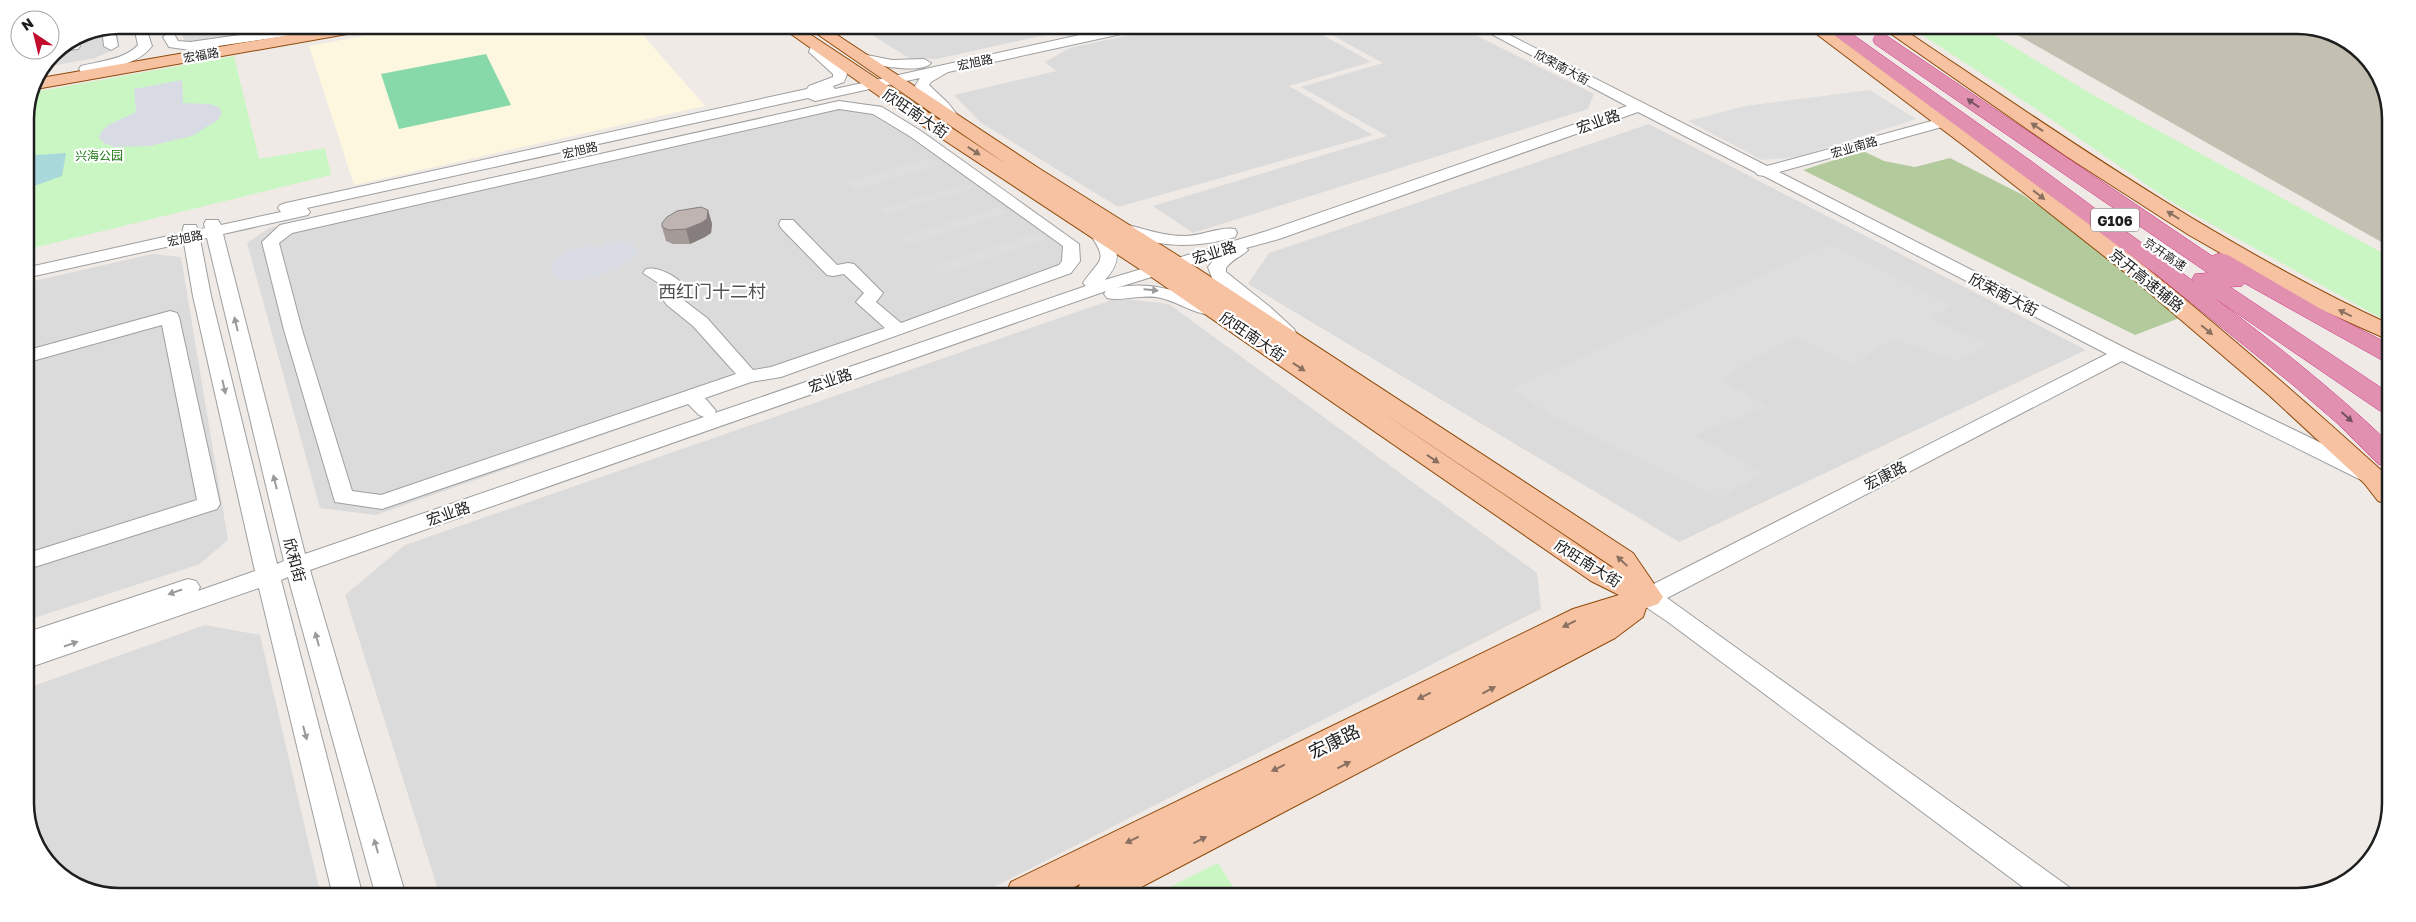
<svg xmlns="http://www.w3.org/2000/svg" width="2416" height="922" viewBox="0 0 2416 922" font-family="'Golos Text','Noto Sans SC',sans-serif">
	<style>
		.residential { fill: #dcdbdb }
		.education { fill: #fdf7df }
		.construction { fill: #c3bfb1 }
		.forest { fill: #b3cb9c }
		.park { fill: #caf6c4 }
		.pitch { fill: #87d9aa }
		.parking { fill: #dedede }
		.plaza { fill: #d9dbe4 }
		.water { fill: #a8d8da }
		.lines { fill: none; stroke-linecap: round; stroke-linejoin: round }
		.minor-casing { stroke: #9f9f9f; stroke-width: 2 }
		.major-casing { stroke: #904a09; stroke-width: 2 }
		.highway-casing { stroke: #d02f84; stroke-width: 1 }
		.minor { fill: #fff; fill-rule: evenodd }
		.major { fill: #f6c2a2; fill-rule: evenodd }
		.highway { fill: #e191af; fill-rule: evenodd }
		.wall { fill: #a49b99 }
		.shaded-wall { fill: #867e7d }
		.building { fill: #bfb4b2; stroke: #867e7d }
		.oneway { fill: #76525f }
		.oneway2 { fill: #8a7060 }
		.oneway3 { fill: #9a9a9a }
		.labels { text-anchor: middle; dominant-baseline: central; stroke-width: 4.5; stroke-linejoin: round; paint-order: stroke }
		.far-street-label { font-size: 12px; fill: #1e1e1e; stroke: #fff }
		.far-park-label { font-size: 12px; fill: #1d7712; stroke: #fff }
		.shield { fill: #fff; stroke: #626262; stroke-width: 1 }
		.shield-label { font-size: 14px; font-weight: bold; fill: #1e1e1e }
		.street-label { font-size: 15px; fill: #1e1e1e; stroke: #fff }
		.quarter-label { font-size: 18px; fill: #515151; stroke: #fff }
		.near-street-label { font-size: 18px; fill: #1e1e1e; stroke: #fff }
		.rim { fill: none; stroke: #1e1e1e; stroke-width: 2.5 }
	</style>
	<rect width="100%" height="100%" fill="#efeae5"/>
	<path class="residential" d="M180 25H288L195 42 184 41Z
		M117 26 119 47 95 58 46 67 53 52 83 32Z
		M859 27H1082L936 59 909 58Z
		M1167 27 1310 28 1371 62 1289 86 1373 135 1118 207 980 122 954 95 1056 71 1045 62 1070 48Z
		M1319 28H1461L1594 94 1588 109 1193 233 1153 206 1387 136 1301 87 1383 63Z
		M837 103 880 105 1075 244 1069 271 376 515 320 508 247 243 269 228Z
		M1649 124 2086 350 1679 542 1248 284 1269 253Z
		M152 254 181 257 228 540 200 564 25 621V283Z
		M1117 298 1169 304 1537 573 1541 609 980 894 439 893 345 595 405 545Z
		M205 625 260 635 320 892H89L45 860 25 809V689Z"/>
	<path class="education" d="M417 26H635L705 106 354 185 309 46Z"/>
	<path class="construction" d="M2007 29 2327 30 2371 62 2391 113 2390 247Z"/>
	<path class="forest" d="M1863 151 1884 161 1915 167 1950 158 2023 195 2102 250 2182 317 2135 335 1803 170Z"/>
	<path class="park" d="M1913 29H1984L2093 95 2390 257 2389 319 2386 321 2175 204 2036 109Z
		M234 56 259 159 325 148 331 175 25 250V113L35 92Z
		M1218 863 1238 895 1156 894Z"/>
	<path class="pitch" d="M486 54 511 105 399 129 381 74Z"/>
	<path class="parking" d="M1870 90 1916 119 1797 157 1762 160 1688 121 1745 106Z
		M930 158 940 165 855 190 846 182Z
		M967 183 973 188 885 215 880 209Z
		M999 207 1007 213 908 244 902 237Z
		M1037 233 1046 239 941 274 932 267Z
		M1830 244 1951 306 1931 318 1989 344 1957 362 1893 339 1852 365 1794 336 1721 379 1767 407 1695 435 1764 473 1720 498 1550 415 1511 389Z"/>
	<path class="plaza" d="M182 80 183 103 209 104 219 107 222 113 218 120 192 136 150 146 114 147 104 143 99 138 101 132 108 125 136 112 134 89Z
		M622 241 633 244 637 250 636 257 617 268 599 275 573 281 558 278 552 273 551 265 556 258 568 251 586 246 600 247 606 243Z"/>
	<path class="water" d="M25 152 37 155 66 153 62 176 34 186H25Z"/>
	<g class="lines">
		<defs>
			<path id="minor" d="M138 25H150L147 31 152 46C137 66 108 68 86 73L81 72 79 69 81 66C100 61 124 60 138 45L135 31Z
				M203 25H224L222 28 204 30Z
				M114 26 118 46 111 50 104 46 102 28Z
				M297 27 301 28 303 31 301 34 190 50 169 47 163 37 169 33 174 34 178 41 190 42Z
				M1116 27H1141L1135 31 948 72 931 82 929 85 948 103 963 122 956 126 951 125 917 89 915 86 920 78 815 101 808 98 307 208 310 212 308 215 223 234 305 554 704 417 699 415 688 404 382 509 335 502 284 330 262 242 280 225 839 101 882 107 921 131 1079 244 1080 261 1071 273 781 377 751 382 705 398 716 411 715 413 1086 286 1083 283C1101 257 1109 262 1088 231L1090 227H1102C1118 249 1124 258 1105 280L1267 231 1627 106 1480 28H1496L1767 166 1939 119H1949L1951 122 1949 125 1779 172 2129 350 2375 469 2378 474 2375 479 2367 481 2359 479 2122 361 1667 598 2069 887 2073 896H2035L1668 622 1640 603 1636 597 1640 591 2107 354 1764 176 1758 175 1755 172 1638 112 1279 239 1246 248 1248 250C1243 256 1233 258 1226 268V272L1270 307 1294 329 1296 333 1294 337H1280L1258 315 1212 278 1208 267 1216 257 1116 288C1152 280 1184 293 1217 306L1220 310 1217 314C1200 318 1179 302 1161 298 1141 293 1122 302 1107 298L1104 294 1106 291 310 570 405 893H375L288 577 281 580 362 893 332 892 259 588 25 669V633L188 579 196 581 200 587 198 591 255 571 193 296 184 243 25 278V268L182 233 184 225H196L198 230 205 228 204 224 206 220H218L221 225 281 212 278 208 280 205 286 203 807 89 809 86 833 77V74L809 52 812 43H822L823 51 843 66 847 74 844 82 833 86 835 89ZM839 109 873 114 911 137 1063 246 1062 261 1059 265 901 323 876 302 883 293 854 264 848 263 837 265 793 220H781L779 224 781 228 827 275 833 276 844 274 864 293 856 302 885 328 771 367 753 370 707 318 682 299 684 286C677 276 657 266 646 269L643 273 666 288 664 301 667 305 693 326 736 374 381 495 352 491 302 330 279 243 292 233ZM207 238 284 561 277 564 211 296 200 239Z
				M73 42 78 43 80 46 78 49 55 51 67 43Z
				M862 54 892 60 924 59 931 63C921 75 872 64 857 61L855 58 857 55Z
				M1120 223C1142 228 1162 236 1185 236 1200 236 1222 226 1235 229L1237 233 1235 237C1189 250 1159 246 1114 232L1112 228 1114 224Z
				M170 311 177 313 179 317 220 504 217 509 25 570V554L197 500 162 325 25 363V351Z"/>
			<path id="major" d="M340 26H372L364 31 36 89 41 78Z
				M781 27H799L1006 164 807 27H825L1040 169 1174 253 1633 553 1663 597 1658 604 1646 608 1643 617 1615 638 1128 894H1076L1080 884 1060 894H1006L1011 882 1573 609 1619 595 1591 581 1147 274 900 111ZM1374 407 1613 567 1614 568 1611 567Z
				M1810 29H1828C1936 107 2045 185 2148 269 2228 334 2306 402 2382 471L2388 478V504L2378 501 2364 483 2270 396 2132 278 1967 148Z
				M1884 29H1903C2061 135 2216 244 2389 324V340L2315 307 2189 235 2066 156Z"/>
			<path id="highway" d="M1826 29H1845L2031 161 2193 281 2192 279 2195 274 2208 273 1875 44 1873 40 1875 36H1887L2212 256 2220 253 2228 255 2319 308 2389 344V361L2380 359 2244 283 2242 286 2230 287 2389 393V413L2380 411 2213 297C2274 343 2334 390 2389 443L2388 467 2378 464 2337 423 2293 385 2157 275Z"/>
		</defs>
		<use href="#minor" class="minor-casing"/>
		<use href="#major" class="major-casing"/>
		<use href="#highway" class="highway-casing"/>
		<use href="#minor" class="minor"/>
		<use href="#major" class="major"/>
		<use href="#highway" class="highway"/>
	</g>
	<path class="wall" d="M708 210 712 224 711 233 705 237 690 244H673L666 241 662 227Z"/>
	<path class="shaded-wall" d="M708 210 712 224 711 233 705 237 690 244 686 229Z"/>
	<path class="building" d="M701 207 708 210 707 219 701 223 686 229 669 230 662 227V223L667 217 677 211Z"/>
	<defs><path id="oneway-solid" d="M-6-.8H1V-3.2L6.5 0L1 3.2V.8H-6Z" transform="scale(1.25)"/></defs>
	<g class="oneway">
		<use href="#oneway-solid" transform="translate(1973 103) rotate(-145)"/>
		<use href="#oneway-solid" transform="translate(2347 417) rotate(42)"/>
	</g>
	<g class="oneway2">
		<use href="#oneway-solid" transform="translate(2037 127) rotate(-146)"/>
		<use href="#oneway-solid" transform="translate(974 151) rotate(33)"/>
		<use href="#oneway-solid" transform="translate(2039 195) rotate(38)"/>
		<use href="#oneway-solid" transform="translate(2173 215) rotate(-148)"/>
		<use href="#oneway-solid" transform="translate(2345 313) rotate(-154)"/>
		<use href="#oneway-solid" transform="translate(2207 330) rotate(40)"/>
		<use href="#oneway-solid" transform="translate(1299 367) rotate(34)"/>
		<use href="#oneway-solid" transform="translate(1433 459) rotate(34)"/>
		<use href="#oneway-solid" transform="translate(1622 561) rotate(-137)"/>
		<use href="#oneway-solid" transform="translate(1569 624) rotate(154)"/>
		<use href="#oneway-solid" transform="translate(1489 690) rotate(-28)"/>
		<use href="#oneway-solid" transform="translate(1424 696) rotate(154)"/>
		<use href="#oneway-solid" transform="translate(1344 765) rotate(-27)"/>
		<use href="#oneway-solid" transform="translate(1278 768) rotate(154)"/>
		<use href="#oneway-solid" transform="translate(1132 840) rotate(154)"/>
		<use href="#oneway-solid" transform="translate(1200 840) rotate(-27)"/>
	</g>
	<g class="oneway3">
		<use href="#oneway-solid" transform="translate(1151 290) rotate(5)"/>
		<use href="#oneway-solid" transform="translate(236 324) rotate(-104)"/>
		<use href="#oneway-solid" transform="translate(224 387) rotate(77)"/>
		<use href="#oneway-solid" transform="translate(275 482) rotate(-104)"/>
		<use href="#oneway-solid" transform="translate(175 592) rotate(161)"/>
		<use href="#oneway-solid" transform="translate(317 639) rotate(-105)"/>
		<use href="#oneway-solid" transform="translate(71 644) rotate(-19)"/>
		<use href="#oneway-solid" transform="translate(305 733) rotate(75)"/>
		<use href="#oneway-solid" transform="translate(376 846) rotate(-106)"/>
	</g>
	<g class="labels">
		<g class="far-street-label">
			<text transform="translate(201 55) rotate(-10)">宏福路</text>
			<text transform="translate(975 62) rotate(-12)">宏旭路</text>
			<text transform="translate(1562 67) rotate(28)">欣荣南大街</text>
			<text transform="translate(1854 147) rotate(-16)">宏业南路</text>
			<text transform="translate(580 150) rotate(-13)">宏旭路</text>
			<text transform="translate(185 238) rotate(-12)">宏旭路</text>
			<text transform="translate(2165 254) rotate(34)">京开高速</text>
		</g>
		<g class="far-park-label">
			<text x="99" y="155">兴海公园</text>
		</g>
		<rect class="shield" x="2091" y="208.5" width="48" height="23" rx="4"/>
		<g class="shield-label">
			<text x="2115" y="220">G106</text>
		</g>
		<g class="street-label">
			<text transform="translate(916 113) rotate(34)">欣旺南大街</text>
			<text transform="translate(1598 121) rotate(-19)">宏业路</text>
			<text transform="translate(1214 252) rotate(-17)">宏业路</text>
			<text transform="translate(2147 280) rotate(39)">京开高速辅路</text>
			<text transform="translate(2004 294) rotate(27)">欣荣南大街</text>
			<text transform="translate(1253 336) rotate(34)">欣旺南大街</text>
			<text transform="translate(830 380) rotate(-19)">宏业路</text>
			<text transform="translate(1885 475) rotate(-27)">宏康路</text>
			<text transform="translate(448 513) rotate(-19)">宏业路</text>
			<text transform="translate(295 560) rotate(75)">欣和街</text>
			<text transform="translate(1588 563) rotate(32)">欣旺南大街</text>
		</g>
		<g class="quarter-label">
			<text x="712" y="291">西红门十二村</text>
		</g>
		<g class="near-street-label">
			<text transform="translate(1334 741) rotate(-26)">宏康路</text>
		</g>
	</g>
	<path d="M0 0H2416V922H0ZM119 34H2297A85 85 0 0 1 2382 119V803A85 85 0 0 1 2297 888H119A85 85 0 0 1 34 803V119A85 85 0 0 1 119 34Z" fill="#fff" fill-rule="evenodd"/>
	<path class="rim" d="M119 34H2297A85 85 0 0 1 2382 119V803A85 85 0 0 1 2297 888H119A85 85 0 0 1 34 803V119A85 85 0 0 1 119 34Z"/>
	<g transform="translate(35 35) rotate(325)"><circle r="24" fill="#ffffff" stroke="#a5a5a5"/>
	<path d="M0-4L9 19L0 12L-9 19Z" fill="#c10c2e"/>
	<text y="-8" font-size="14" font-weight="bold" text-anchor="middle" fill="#1e1e1e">N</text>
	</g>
</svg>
